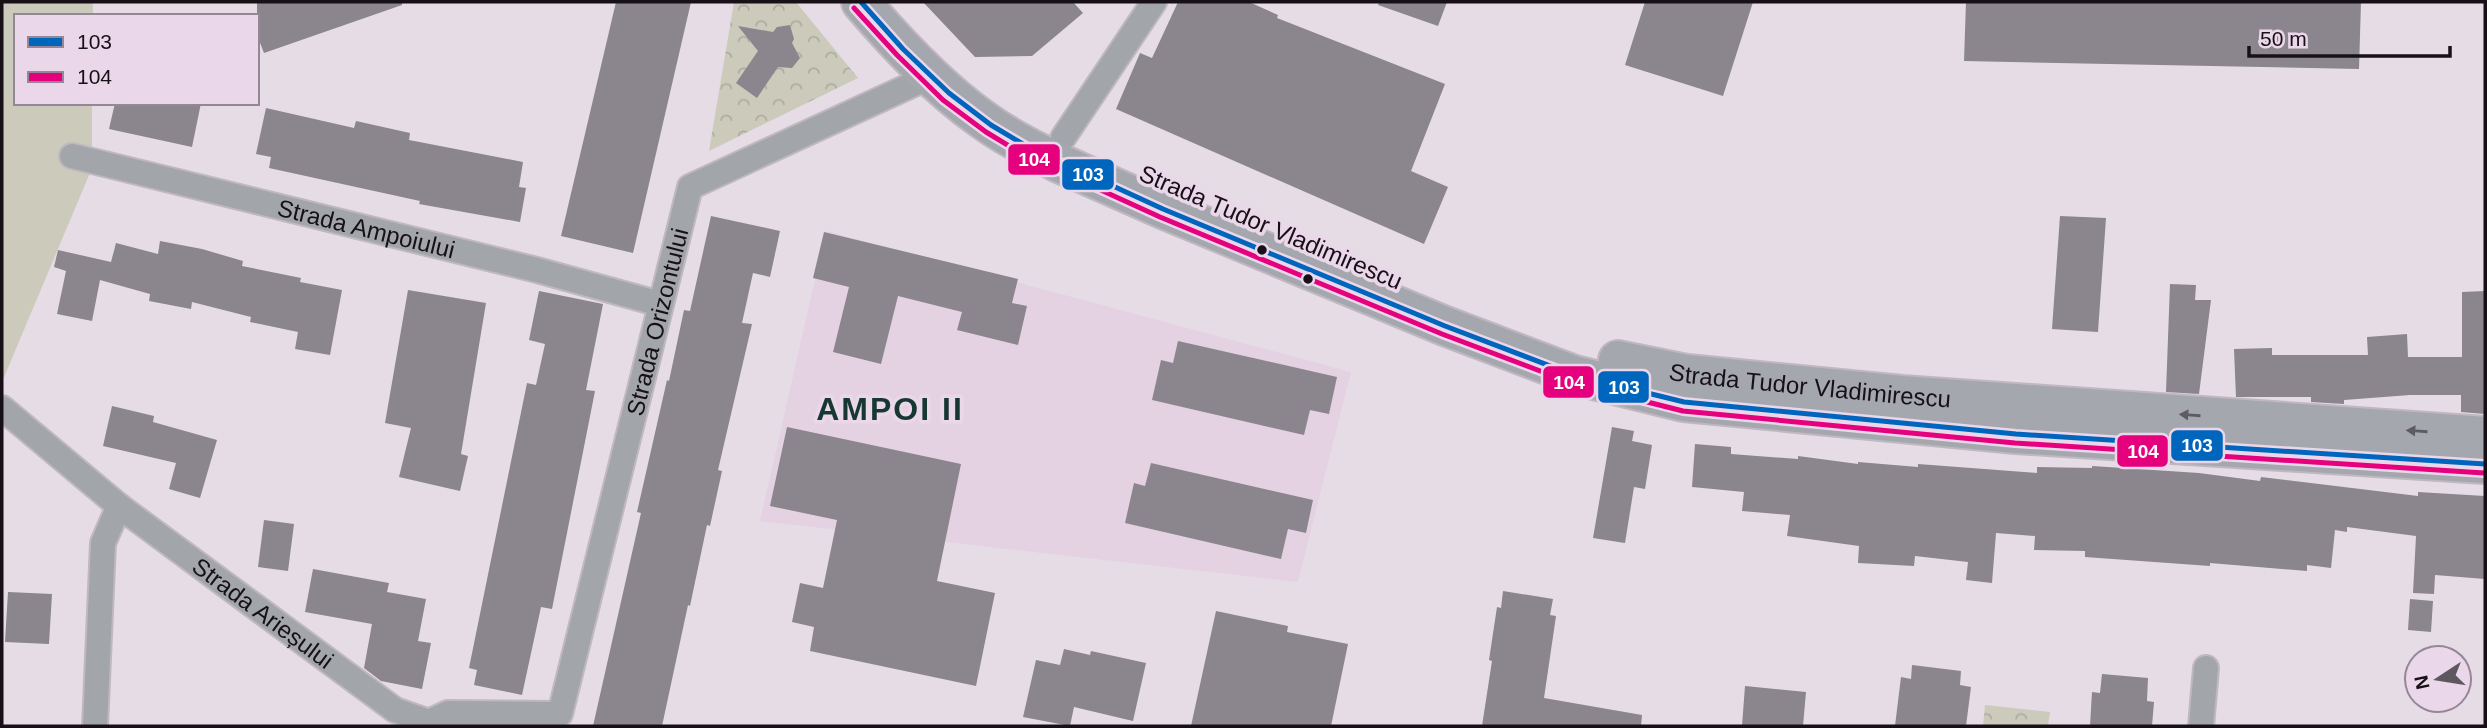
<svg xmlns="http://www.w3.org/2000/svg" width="2487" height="728" viewBox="0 0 2487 728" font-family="Helvetica,sans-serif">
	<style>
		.built { fill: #e4d2e3 }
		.grass { fill: #cbcabb }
		.park { fill: url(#park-crowns) }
		.building { fill: #8b858d }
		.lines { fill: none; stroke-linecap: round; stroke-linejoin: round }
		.minor-casing { stroke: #c0b8c0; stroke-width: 28 }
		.primary-casing { stroke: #c0b8c0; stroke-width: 42 }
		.minor { stroke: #a2a6aa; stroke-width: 24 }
		.primary { stroke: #a5a7ae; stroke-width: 38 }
		.bus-1-casing { stroke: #ebd7ea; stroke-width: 10 }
		.bus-2-casing { stroke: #ebd7ea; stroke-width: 10 }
		.bus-1 { stroke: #0065bd; stroke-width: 5 }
		.bus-2 { stroke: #e5007d; stroke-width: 5 }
		.oneway { fill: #5e5c62 }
		.bus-dot { fill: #171017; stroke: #ebd7ea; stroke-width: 2.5 }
		.labels { text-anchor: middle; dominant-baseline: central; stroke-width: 7; stroke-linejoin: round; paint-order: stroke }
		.street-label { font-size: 24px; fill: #171017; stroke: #ebd7ea }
		.district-label { font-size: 32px; font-weight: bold; letter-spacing: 2px; fill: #163732; stroke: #ebd7ea }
		.line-badge { stroke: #ebd7ea; stroke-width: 2.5 }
		.badge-label { font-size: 19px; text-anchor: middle; font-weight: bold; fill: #fff }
	</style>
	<defs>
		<pattern id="park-crowns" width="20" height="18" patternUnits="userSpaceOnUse" patternTransform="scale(1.75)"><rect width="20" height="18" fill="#cbcabb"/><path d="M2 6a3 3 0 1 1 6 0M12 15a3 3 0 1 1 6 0" fill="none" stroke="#aeaca0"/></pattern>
	</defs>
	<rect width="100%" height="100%" fill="#e6dce6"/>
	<path class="built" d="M826 231 1351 372 1298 582 760 521Z"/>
	<path class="grass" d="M2 2H93V16H16V103H92V168L2 382Z"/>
	<path class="park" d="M734 2H796L858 78 709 151Z
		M1985 705 2050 712 2048 726H1983Z"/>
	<path class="building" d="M257 2H402V5L264 53 257 35Z
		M616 2H691L633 253 561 236Z
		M923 2H1073L1083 13 1032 56 975 57Z
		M1178 2H1249L1278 15 1277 18 1445 84 1411 171 1448 187 1424 244 1116 109 1140 53 1152 58Z
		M1379 2H1447L1438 26 1378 5Z
		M1645 2H1753L1723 96 1625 65Z
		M1966 2H2361L2359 69 1964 61Z
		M790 25 794 39 792 43 800 58 792 68 778 67 757 98 736 83 758 51 738 26 773 32 777 27Z
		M115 103H201L192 147 109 129Z
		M266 108 354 128 356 121 410 133 409 140 523 162 519 187 526 188 520 222 419 204 420 201 269 168 271 157 256 154Z
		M711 216 780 231 770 277 753 273 742 323 752 324 718 470 722 471 710 526 707 525 690 606 688 605 662 726H593L641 513 637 512 650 455 667 380 669 381 684 310 690 311Z
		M2060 216 2106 218 2098 332 2052 329Z
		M824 232 1018 279 1012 303 1027 306 1018 345 957 330 962 312 898 296 881 364 833 352 849 287 813 278Z
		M160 241 202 249 243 261 242 266 301 278 300 282 342 290 330 355 295 349 298 332 250 322 251 317 192 302 191 309 149 301 150 294 100 280 92 321 57 314 66 271 54 267 58 250 111 262 116 243 158 254Z
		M2170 284 2196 285 2195 300H2211L2199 394 2166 392Z
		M408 290 486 303 461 454 468 456 460 491 399 477 411 428 385 423Z
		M539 291 603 304 586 390 595 391 552 609 541 607 522 695 474 685 477 670 469 668 527 383 536 385 545 344 529 340Z
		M2485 291V414L2461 412V395H2410L2344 400V404L2311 402V397H2236L2234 349 2272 348V355H2368L2367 337 2407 334 2408 357H2462V292Z
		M1178 341 1337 377 1329 414 1310 410 1304 435 1152 400 1161 360 1173 363Z
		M112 406 154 416 153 422 217 440 200 498 169 489 176 463 103 446Z
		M787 427 961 464 937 581 995 593 976 686 810 651 814 627 792 622 800 583 823 588 837 520 770 506Z
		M1612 427 1634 431 1632 441 1652 445 1645 489 1634 487 1625 543 1593 538Z
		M1695 444 1731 447V454L1798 459V456L1858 464V462L1918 467V464L2037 473V467L2092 468V466L2199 473 2260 481 2261 477 2418 496V492L2485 496V579L2435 575 2434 594 2413 593 2416 536 2347 527V532L2335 530 2331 568 2307 565V571L2210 563V566L2085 557V551L2034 550 2035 536 1996 533 1992 583 1966 580 1968 562 1915 556 1914 566 1858 563 1859 546 1787 536 1790 515 1742 511 1744 492 1692 487Z
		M1151 463 1313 500 1306 533 1288 529 1281 559 1125 523 1134 483 1145 486Z
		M264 520 294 524 288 571 258 567Z
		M313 569 389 583 387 592 426 599 418 641 431 643 422 689 381 681 364 668 372 624 305 612Z
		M1503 591 1553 599 1550 615 1556 616 1544 698 1642 715 1641 726H1482L1492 661 1489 660 1497 607 1501 608Z
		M8 592 52 594 49 644 5 642Z
		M2410 599 2433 601 2431 632 2408 630Z
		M1216 611 1288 626 1287 632 1348 644 1331 726H1191Z
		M1064 649 1090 655 1091 651 1146 663 1133 721 1074 707 1070 726 1023 717 1036 660 1060 665Z
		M1912 665 1961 671 1960 685 1971 687 1966 726H1895L1901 677 1911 679Z
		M2102 674 2148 678 2147 701 2154 702 2152 726H2090L2092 692 2100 693Z
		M1745 686 1806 692 1803 726H1742Z"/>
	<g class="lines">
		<defs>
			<g id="minor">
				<path d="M1063 138 1154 2"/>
				<path id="s1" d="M72 156 537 270 660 304"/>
				<path id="s2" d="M2 408 119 506 395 710 429 722 448 713 560 714 690 187 931 76"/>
				<path d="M95 726 103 543 119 506"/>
				<path d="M2201 726 2206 668"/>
			</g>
			<g id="primary">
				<path d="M861 2C897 44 937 87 982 119 1005 136 1031 149 1057 162L1163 209 1445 326 1574 375 1684 402 2016 434 2485 464"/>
				<path id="s3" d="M1618 360 1687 374 1902 395 2485 436"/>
			</g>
		</defs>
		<use href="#minor" class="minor-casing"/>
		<use href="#primary" class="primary-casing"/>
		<use href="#minor" class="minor"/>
		<use href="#primary" class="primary"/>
		<defs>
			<path id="bus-1" d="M861 2 903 49 949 93 991 125 1028 147 1163 209 1445 326 1574 375 1684 402 2016 434 2485 464"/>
			<path id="bus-2" d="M854 8 897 55 943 100 986 132 1024 155 1160 217 1442 334 1572 383 1683 411 2015 443 2484 473"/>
		</defs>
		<use href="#bus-1" class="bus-1-casing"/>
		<use href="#bus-2" class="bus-2-casing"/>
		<use href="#bus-1" class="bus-1"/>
		<use href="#bus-2" class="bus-2"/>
	</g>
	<defs><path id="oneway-solid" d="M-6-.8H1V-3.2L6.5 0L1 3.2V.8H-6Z" transform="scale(1.75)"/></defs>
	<g class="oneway">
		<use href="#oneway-solid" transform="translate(2190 415) rotate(-176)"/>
		<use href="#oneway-solid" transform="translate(2417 431) rotate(-176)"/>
	</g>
	<g class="bus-dot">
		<circle cx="1262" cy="250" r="6"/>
		<circle cx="1308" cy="279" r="6"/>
	</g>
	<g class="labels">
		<g class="street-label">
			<text transform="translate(1271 227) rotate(23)">Strada Tudor Vladimirescu</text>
			<text stroke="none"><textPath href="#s1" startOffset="303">Strada Ampoiului</textPath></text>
			<text stroke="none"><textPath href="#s2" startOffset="1069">Strada Orizontului</textPath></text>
			<text stroke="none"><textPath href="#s3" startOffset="194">Strada Tudor Vladimirescu</textPath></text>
			<text stroke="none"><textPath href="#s2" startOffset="332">Strada Arieșului</textPath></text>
		</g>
		<g class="district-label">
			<text x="890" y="409">AMPOI II</text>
		</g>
	</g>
	<g class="line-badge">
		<rect x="1007" y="143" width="54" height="33" rx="7" fill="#e5007d"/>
		<rect x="1061" y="158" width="54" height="33" rx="7" fill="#0065bd"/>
		<rect x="1542" y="365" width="53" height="34" rx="7" fill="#e5007d"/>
		<rect x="1597" y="370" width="53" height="34" rx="7" fill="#0065bd"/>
		<rect x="2170" y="429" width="54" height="33" rx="7" fill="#0065bd"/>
		<rect x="2116" y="434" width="53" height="34" rx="7" fill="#e5007d"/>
	</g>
	<g class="badge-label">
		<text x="1034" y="166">104</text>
		<text x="1088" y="181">103</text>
		<text x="1569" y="389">104</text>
		<text x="1624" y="394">103</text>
		<text x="2197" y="452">103</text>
		<text x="2143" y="458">104</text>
	</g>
	<rect width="2487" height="728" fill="none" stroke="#171017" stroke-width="7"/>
	<rect x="14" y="14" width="245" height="91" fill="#ebd7ea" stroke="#968796" stroke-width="2"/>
	<rect x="28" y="37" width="35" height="10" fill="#0065bd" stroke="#968796" stroke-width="2"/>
	<text x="77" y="49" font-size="21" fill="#171017">103</text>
	<rect x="28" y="72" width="35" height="10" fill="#e5007d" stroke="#968796" stroke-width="2"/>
	<text x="77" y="84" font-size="21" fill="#171017">104</text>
	<g transform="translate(2438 679) rotate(258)"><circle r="33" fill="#ebd7ea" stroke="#968796" stroke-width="2"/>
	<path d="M0-5L12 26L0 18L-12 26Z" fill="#5f575f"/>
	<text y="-10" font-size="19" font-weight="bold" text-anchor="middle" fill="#171017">N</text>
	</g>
	<path d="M2249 46v10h201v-10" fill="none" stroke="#171017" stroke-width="3.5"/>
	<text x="2260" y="46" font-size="21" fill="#171017" stroke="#ebd7ea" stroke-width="5" paint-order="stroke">50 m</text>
</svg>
